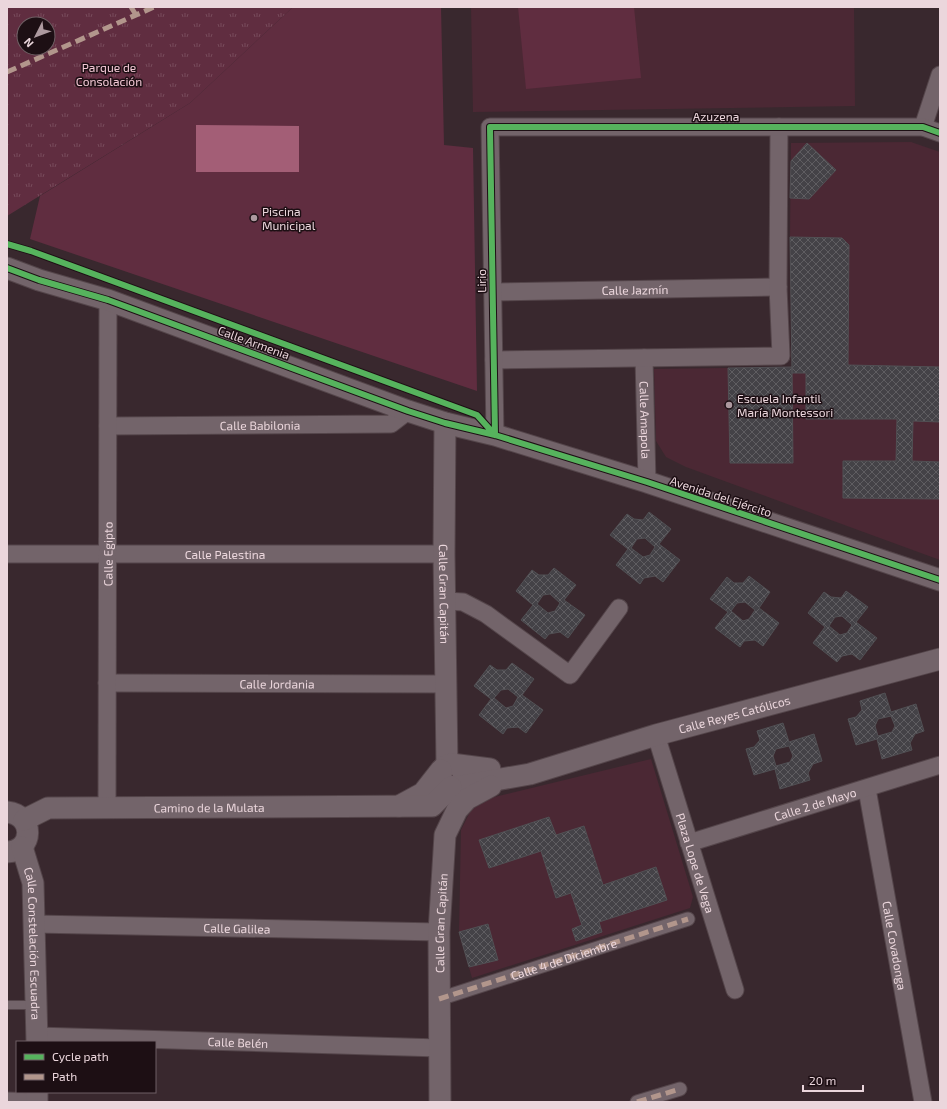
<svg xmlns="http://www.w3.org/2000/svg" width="947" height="1109" viewBox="0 0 947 1109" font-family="'Exo 2',sans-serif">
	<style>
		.built { fill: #4b2834 }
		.park { fill: url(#park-tufts); fill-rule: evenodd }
		.pitch { fill: #602d40 }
		.water { fill: #a35e76 }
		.building { fill: url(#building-cross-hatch); stroke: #515054; fill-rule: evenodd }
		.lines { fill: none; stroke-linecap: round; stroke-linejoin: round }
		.service-casing { stroke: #54454a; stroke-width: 10 }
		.pedestrian-casing { stroke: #54454a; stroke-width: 15 }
		.minor-casing { stroke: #54454a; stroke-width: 19 }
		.tertiary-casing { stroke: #54454a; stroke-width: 23 }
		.service { stroke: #73646a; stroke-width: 8 }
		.pedestrian { stroke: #73646a; stroke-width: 13 }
		.minor { stroke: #73646a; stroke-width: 17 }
		.tertiary { stroke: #73646a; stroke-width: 21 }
		.quiet { stroke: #b2968c; stroke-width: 5; stroke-dasharray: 10 5; stroke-linecap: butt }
		.cycleway-casing { stroke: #1d0f14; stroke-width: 8 }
		.cycleway { stroke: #56b35d; stroke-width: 6 }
		.poi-dot { fill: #ad999f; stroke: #1d0f14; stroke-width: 1.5 }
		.labels { text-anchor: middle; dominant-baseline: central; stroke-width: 3; stroke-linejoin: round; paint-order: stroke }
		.park-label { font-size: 12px; fill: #f3c8d5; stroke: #1d0f14 }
		.street-label { font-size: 12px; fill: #ebd6dc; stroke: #1d0f14 }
		.poi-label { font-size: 12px; fill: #ebd6dc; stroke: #1d0f14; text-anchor: start }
	</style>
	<defs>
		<pattern id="park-tufts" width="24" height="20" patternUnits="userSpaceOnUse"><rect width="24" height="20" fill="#602d40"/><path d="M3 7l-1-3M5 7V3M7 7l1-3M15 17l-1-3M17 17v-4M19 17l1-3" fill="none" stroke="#774b5b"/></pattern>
		<pattern id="building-cross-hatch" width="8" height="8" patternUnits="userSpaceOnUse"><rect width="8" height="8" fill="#444247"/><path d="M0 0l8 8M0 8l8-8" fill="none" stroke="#5f5d61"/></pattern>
	</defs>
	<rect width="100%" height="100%" fill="#39282e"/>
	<path class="built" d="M471 7H854L855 106 473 112Z
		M911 142 940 152V560L686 467 666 457 656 441 654 369 792 367 790 237 791 143Z
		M651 759 693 897 690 908 472 978 459 932 461 830 472 808 486 799Z"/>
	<path class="park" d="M7 7H293L190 103 7 216ZM24 24H48V48H24Z"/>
	<path class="pitch" d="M293 7H441L444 145 473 148 477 391 30 239 40 196 190 103Z
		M518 7H634L641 78 526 89Z"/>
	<path class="water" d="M196 125 299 126V172H196Z"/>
	<path class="building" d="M807 143 836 170 809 199 790 198 791 161Z
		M790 237 842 238 849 245 848 365 940 367V422L913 421 912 461 940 462V499L843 498V461H896L897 419H806V373H792Z
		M792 367 793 463H730L728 368Z
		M649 512 671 529 659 544 680 560 663 582 655 576 644 578 640 584 616 565 628 549 610 535 627 514 634 519 643 520ZM645 538 655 547 650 555 643 557 631 548 637 539Z
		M554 568 576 585 564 600 585 615 568 638 560 632 549 634 545 639 521 620 533 605 516 591 532 570 539 575H548ZM550 594 560 603 555 611 548 613 537 604 543 595Z
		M749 576 770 592 759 608 779 623 763 646 755 640 744 641 740 647 715 628 728 612 710 599 727 577 734 583H743ZM745 602 755 610 749 619 743 621 731 611 737 603Z
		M846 591 868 607 856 622 877 638 860 660 852 654 842 656 837 662 813 643 825 627 808 613 824 592 831 597 841 598ZM842 616 852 625 847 633 840 635 829 626 835 617Z
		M512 663 534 679 522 695 543 710 526 733 518 727 507 728 503 734 479 715 491 699 474 686 490 665 497 670H506ZM508 689 518 697 513 706 506 708 494 698 501 690Z
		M885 693 891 712 916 704 924 731 915 734 910 743 912 750 882 759 877 739 856 745 848 719 856 717 862 710 860 701ZM891 716 895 726 892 732 878 736 875 726 878 719Z
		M783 723 789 742 814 734 822 761 813 764 808 773 810 780 780 789 775 769 754 775 746 749 754 747 760 740 757 731ZM789 746 793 756 790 762 776 766 773 756 776 749Z
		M549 817 556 835 584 826 603 885 656 867 667 900 599 922 602 932 576 941 572 929 582 925 571 893 556 898 541 851 489 868 479 840Z
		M488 924 498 960 469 967 459 932Z"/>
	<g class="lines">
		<defs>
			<path id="service" d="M7 1005H36"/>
			<path id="pedestrian" d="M439 999 688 919
				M637 1102 680 1089"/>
			<g id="minor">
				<path d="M923 127 940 75"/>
				<path id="s1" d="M493 292 778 287"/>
				<path id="s2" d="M644 358 647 482"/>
				<path d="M494 360 781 356 778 287 779 127"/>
				<path id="s3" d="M108 426 391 424 408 411"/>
				<path d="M495 435 490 127H923L940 133"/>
				<path id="s4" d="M7 554H444"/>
				<path d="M446 601 463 602 486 614 570 675 619 608"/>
				<path id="s5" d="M107 683 446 684"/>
				<path id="s6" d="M656 735 735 990"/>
				<path id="s7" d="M867 789 923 1102"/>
				<path id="s8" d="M107 808 108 300"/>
				<path id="s9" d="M689 843 940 765"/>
				<path id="s10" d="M35 924 439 932"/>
				<path id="s11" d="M37 1036 439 1048"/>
				<path d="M7 1101 37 1102"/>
			</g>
			<g id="tertiary">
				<path d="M7 268 39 280 108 300 408 411 445 423 495 435 647 482 940 580"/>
				<path id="s12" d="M445 423 444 554 447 765"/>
				<path d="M458 765C466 772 465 782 455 787L444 785 440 774C442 768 445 765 451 764L490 769"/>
				<path id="s13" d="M455 787 530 774 656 735 940 659"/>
				<path d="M399 806 423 793 441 770"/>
				<path d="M7 812C35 815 34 851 7 852"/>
				<path id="s14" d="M24 820 48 808 432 806 451 787"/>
				<path id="s15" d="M22 847 33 883 37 1042"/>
				<path d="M37 1102V1092"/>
				<path id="s16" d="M440 1102 439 932 445 835 457 810 467 799 491 786"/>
			</g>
		</defs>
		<use href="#service" class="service-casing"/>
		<use href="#pedestrian" class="pedestrian-casing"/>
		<use href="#minor" class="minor-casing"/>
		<use href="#tertiary" class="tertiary-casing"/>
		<use href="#service" class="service"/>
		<use href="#pedestrian" class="pedestrian"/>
		<use href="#minor" class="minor"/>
		<use href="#tertiary" class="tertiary"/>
		<g class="quiet">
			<path d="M131 7 136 15"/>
			<path d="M7 72 154 7"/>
			<path id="s17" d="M439 999 688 919"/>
			<path d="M637 1102 680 1089"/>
		</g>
		<defs>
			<path id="cycleway" d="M7 244 31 251 477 415 495 435
				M7 268 39 280 108 300 408 411 445 423 495 435 647 482 940 580
				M495 435 490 127H923L940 133"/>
		</defs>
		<use href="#cycleway" class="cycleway-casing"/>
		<use href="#cycleway" class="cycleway"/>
	</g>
	<g class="poi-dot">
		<circle cx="254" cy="218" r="4"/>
		<circle cx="729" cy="405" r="4"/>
	</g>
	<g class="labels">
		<g class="park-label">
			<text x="109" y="67">Parque de<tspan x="109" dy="14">Consolación</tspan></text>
		</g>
		<g class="street-label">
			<text x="716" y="116">Azuzena</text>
			<text transform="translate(481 281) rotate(-91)">Lirio</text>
			<text stroke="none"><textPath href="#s1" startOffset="142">Calle Jazmín</textPath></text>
			<text transform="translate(254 342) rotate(20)">Calle Armenia</text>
			<text stroke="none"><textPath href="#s2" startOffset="62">Calle Amapola</textPath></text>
			<text stroke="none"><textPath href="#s3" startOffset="152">Calle Babilonia</textPath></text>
			<text transform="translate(721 496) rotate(18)">Avenida del Ejército</text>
			<text stroke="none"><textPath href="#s4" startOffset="218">Calle Palestina</textPath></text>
			<text stroke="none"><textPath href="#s8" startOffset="254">Calle Egipto</textPath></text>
			<text stroke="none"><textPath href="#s12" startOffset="171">Calle Gran Capitán</textPath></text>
			<text stroke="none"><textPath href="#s5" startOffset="170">Calle Jordania</textPath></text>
			<text stroke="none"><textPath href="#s13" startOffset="289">Calle Reyes Católicos</textPath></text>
			<text stroke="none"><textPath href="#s9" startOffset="132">Calle 2 de Mayo</textPath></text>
			<text stroke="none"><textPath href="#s14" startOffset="188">Camino de la Mulata</textPath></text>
			<text stroke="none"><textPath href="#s6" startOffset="134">Plaza Lope de Vega</textPath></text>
			<text stroke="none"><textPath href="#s16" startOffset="179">Calle Gran Capitán</textPath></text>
			<text stroke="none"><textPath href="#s10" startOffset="202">Calle Galilea</textPath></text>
			<text stroke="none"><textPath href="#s15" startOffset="98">Calle Constelación Escuadra</textPath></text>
			<text stroke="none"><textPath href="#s7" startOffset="159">Calle Covadonga</textPath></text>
			<text stroke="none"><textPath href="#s17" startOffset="131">Calle 4 de Diciembre</textPath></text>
			<text stroke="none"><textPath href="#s11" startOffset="201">Calle Belén</textPath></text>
		</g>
		<g class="poi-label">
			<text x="262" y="211">Piscina<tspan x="262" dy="14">Municipal</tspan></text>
			<text x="737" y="398">Escuela Infantil<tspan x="737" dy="14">María Montessori</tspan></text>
		</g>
	</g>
	<rect width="947" height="1109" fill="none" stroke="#ebd6dc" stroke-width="16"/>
	<rect x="16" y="1041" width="140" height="52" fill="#1d0f14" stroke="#6f5f64"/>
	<rect x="24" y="1054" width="20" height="6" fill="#56b35d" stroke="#6f5f64"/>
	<text x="52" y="1061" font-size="12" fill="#ebd6dc">Cycle path</text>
	<rect x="24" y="1074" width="20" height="6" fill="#b2968c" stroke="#6f5f64"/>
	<text x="52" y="1081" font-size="12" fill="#ebd6dc">Path</text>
	<g transform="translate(36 36) rotate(228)"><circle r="19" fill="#1d0f14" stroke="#6f5f64"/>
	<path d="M0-3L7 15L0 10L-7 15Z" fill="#ad999f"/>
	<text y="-6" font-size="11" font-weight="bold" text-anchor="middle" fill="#ebd6dc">N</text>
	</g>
	<path d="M803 1085v6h60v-6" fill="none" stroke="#ebd6dc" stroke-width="2"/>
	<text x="809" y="1085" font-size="12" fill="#ebd6dc" stroke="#1d0f14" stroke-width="3" paint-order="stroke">20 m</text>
</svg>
